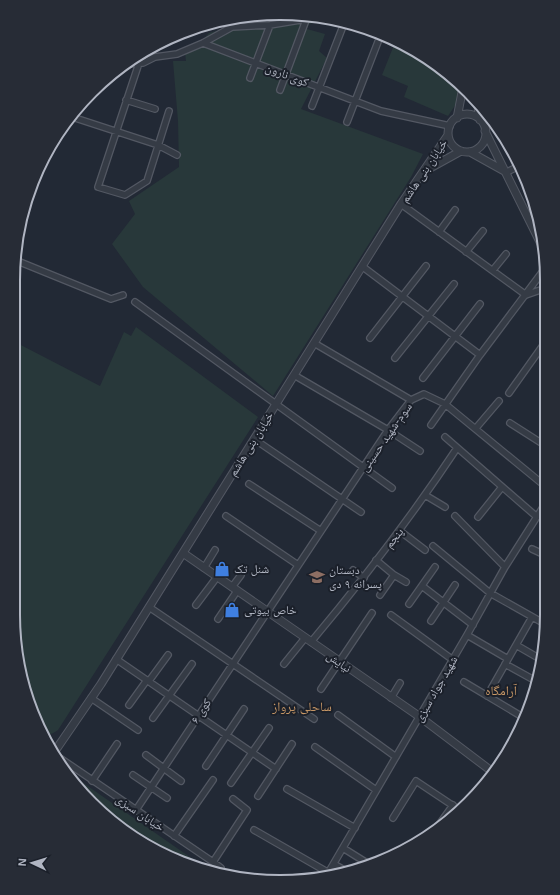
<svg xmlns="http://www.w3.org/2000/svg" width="560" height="895" viewBox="0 0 560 895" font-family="Helvetica,'Noto Naskh Arabic',sans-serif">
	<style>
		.green { fill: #28383a }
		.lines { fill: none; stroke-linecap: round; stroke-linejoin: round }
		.minor-casing { stroke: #535863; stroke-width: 8 }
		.tertiary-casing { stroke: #535863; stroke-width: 9 }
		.minor { stroke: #353b45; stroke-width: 5.5 }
		.tertiary { stroke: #353b45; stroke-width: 7 }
		.labels { text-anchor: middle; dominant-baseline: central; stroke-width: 4; stroke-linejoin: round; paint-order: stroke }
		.street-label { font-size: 12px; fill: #b0b5c2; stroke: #1b202a }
		.poi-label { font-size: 12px; fill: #b0b5c2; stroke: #1b202a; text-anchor: start }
		.neighbourhood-label { font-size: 13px; fill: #c79766; stroke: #1b202a }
		.rim { fill: none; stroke: #b0b5c2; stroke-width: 2 }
	</style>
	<rect width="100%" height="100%" fill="#222935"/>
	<path class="green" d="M294 14 309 17 310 16 329 19 309 24 307 29 325 34 319 51 327 58 301 109 423 154 411 177 273 396 143 287 112 244 135 214 129 201 179 167 178 121 173 61H186L185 53 196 47 209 33 233 26 267 24Z
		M396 40 443 68 460 85 456 104 448 116 404 97 408 86 382 75Z
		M136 327 258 417 58 730C53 733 50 736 43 734L27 701 13 615 15 342 100 386 124 332 131 336Z
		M66 771 210 871 194 868 118 827Z"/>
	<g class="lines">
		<defs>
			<path id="minor" d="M203 43 381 111 450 126
				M139 63 98 187 125 195 147 181 169 111
				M125 64 143 63 155 57 177 54 203 43 232 27 270 25 318 17
				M250 78 270 25
				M280 90 306 20
				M126 100 155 109
				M312 106 345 21
				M69 116 158 145 177 155
				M347 122 381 34
				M504 137 523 174
				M507 172 519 166
				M401 204 526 295
				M439 232 455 210
				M466 252 483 231
				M15 260 111 299 123 295
				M363 267 480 355
				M493 270 506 254
				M526 295 546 288
				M135 302 392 488
				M370 338 426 266
				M314 343 411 400
				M395 358 454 284
				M294 375 388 430 420 451
				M423 378 480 304
				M509 393 546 341
				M510 423 546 446
				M431 425 480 355 546 267
				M476 428 499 401
				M445 437 537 517
				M254 439 361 512
				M249 484 321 531
				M425 495 445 507
				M226 516 298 565
				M455 516 505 567
				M478 517 502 487
				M400 531 425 550
				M433 546 490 593 545 624
				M532 549 545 555
				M376 560 394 575 406 582
				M204 568 215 550
				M353 570 364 578
				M422 586 473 625
				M232 587 241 575
				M380 595 394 575
				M409 604 435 567
				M196 605 217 577
				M149 607 314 719
				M391 615 453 660
				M218 619 237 591
				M431 621 455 585
				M467 635 508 659
				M311 642C363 580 412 516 457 448
				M516 645 542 660
				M116 659 276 769
				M284 664 305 638
				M505 664 534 680
				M149 681 168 655
				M464 682 526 719
				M321 689 372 613
				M487 696 532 617
				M91 698 138 730
				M391 698 400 683
				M129 705 147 680
				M338 715 396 757
				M153 718 192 664
				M315 747 376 790
				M54 754 213 862 221 868 218 873
				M146 755 181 781
				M206 766 244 709
				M133 775 167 798
				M92 781 117 744
				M231 783 269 728
				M287 789 355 828
				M258 796 292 744
				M136 810 388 430 411 400 424 394 445 404 545 486
				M393 818 416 781 458 809
				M254 830 329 873
				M433 833 453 805
				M174 836 213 780
				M343 848 367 863
				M213 862 247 810 233 799
				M334 864 349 873
				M327 875 467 635 505 567 545 504"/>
			<path id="tertiary" d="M477 100 480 120
				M448 133a19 19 0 1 1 38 0a19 19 0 1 1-38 0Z
				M457 118 463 87
				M485 131 545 252
				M470 152 506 172
				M423 172 461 151
				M183 553 420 717 494 773
				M53 754 101 684 401 204 448 135"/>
		</defs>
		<use href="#minor" class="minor-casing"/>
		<use href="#tertiary" class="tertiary-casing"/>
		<use href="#minor" class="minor"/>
		<use href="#tertiary" class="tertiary"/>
	</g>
	<defs>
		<symbol id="shop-bare" viewBox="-9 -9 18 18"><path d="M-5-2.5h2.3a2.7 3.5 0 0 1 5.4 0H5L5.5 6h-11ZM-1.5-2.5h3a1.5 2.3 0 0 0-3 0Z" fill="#3f7fe0" stroke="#1b202a" stroke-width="2.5" paint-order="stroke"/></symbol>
		<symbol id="school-bare" viewBox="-9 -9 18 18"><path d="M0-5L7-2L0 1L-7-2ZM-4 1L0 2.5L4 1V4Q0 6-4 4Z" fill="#8d6e63" stroke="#1b202a" stroke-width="2.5" paint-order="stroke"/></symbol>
	</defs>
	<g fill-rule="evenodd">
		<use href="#shop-bare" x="211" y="558" width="22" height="22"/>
		<use href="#school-bare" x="306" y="566" width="22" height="22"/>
		<use href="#shop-bare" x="221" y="599" width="22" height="22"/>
	</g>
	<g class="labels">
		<g class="street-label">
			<text transform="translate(287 75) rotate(21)">کوی نارون</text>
			<text transform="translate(424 171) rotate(-56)">خیابان بنی هاشم</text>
			<text transform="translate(386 437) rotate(-55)">سوم-شهید حسینی</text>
			<text transform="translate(251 444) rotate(-58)">خیابان بنی هاشم</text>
			<text transform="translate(394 538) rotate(-52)">پنجم</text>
			<text transform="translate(339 662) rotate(35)">نیایش</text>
			<text transform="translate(436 689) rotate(-60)">شهید جواد سبزی</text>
			<text transform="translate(201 711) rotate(-57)">کوی ۶</text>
			<text transform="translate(140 813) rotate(34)">خیابان سبزی</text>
		</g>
		<g class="poi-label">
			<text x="234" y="569">شنل تک</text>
			<text x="329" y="570">دبستان<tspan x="329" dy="14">پسرانه ۹ دی</tspan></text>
			<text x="244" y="610">خاص بیوتی</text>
		</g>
		<g class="neighbourhood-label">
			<text x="501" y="690">آرامگاه</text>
			<text x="302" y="706">ساحلی پرواز</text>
		</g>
	</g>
	<path d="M0 0H560V895H0ZM280 20H280A260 260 0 0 1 540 280V615A260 260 0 0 1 280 875H280A260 260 0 0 1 20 615V280A260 260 0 0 1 280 20Z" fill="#272c36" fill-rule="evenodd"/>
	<path class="rim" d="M280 20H280A260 260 0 0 1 540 280V615A260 260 0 0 1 280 875H280A260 260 0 0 1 20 615V280A260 260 0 0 1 280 20Z"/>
	<g transform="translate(32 863) rotate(274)" stroke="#1b202a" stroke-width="3" paint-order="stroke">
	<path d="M0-3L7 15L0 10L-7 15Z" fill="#b0b5c2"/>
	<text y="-6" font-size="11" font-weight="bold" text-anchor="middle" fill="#b0b5c2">N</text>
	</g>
</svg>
